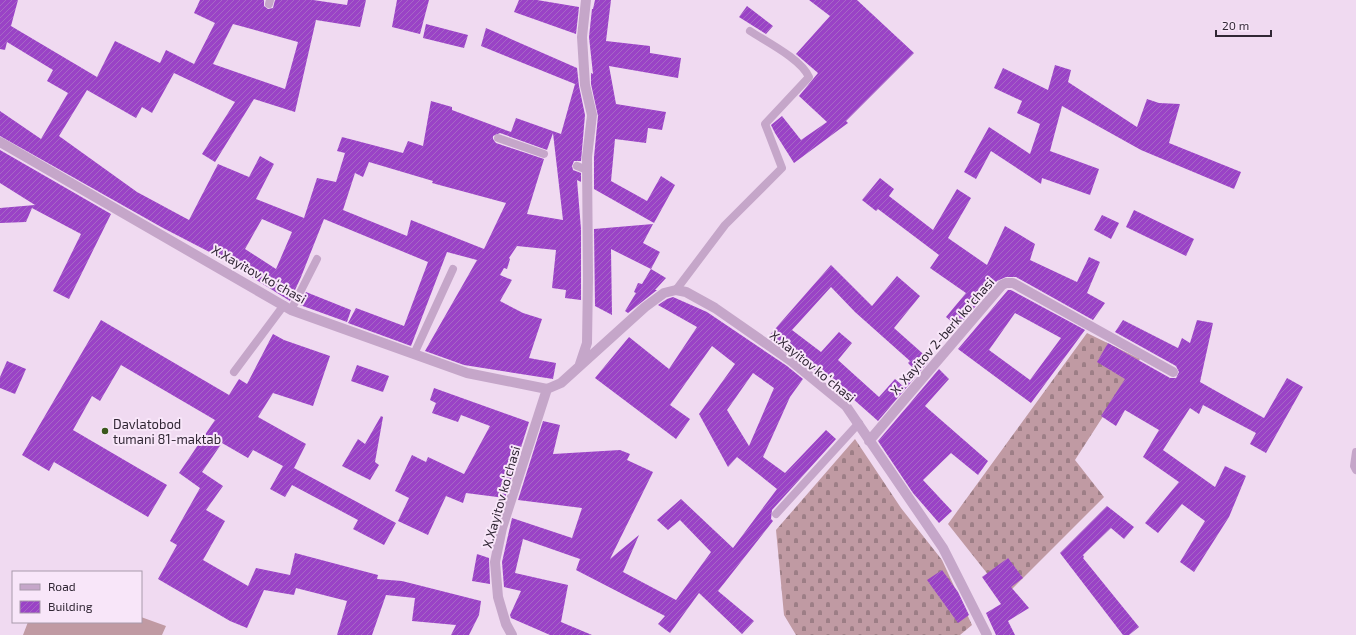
<svg xmlns="http://www.w3.org/2000/svg" width="1356" height="635" viewBox="0 0 1356 635" font-family="'Exo 2',sans-serif">
	<style>
		.grass { fill: #c09aa3 }
		.cemetery { fill: url(#cemetery-stones) }
		.building { fill: url(#building-hatch); fill-rule: evenodd }
		.lines { fill: none; stroke-linecap: round; stroke-linejoin: round }
		.service { stroke: #c5a6c9; stroke-width: 8 }
		.minor { stroke: #c5a6c9; stroke-width: 10 }
		.poi-dot { fill: #3a571c; stroke: #f8e6f9; stroke-width: 1.5 }
		.labels { text-anchor: middle; dominant-baseline: central; stroke-width: 4; stroke-linejoin: round; paint-order: stroke }
		.street-label { font-size: 13px; fill: #312735; stroke: #f8e6f9 }
		.poi-label { font-size: 13px; fill: #312735; stroke: #f8e6f9; text-anchor: start }
	</style>
	<defs>
		<pattern id="cemetery-stones" width="16" height="16" patternUnits="userSpaceOnUse"><rect width="16" height="16" fill="#c09aa3"/><path d="M2 7V4a2 2 0 0 1 4 0v3zM10 15v-3a2 2 0 0 1 4 0v3z" fill="#9d7e86"/></pattern>
		<pattern id="building-hatch" width="6" height="6" patternUnits="userSpaceOnUse"><rect width="6" height="6" fill="#9a43c6"/><path d="M-1 1l2-2M0 6l6-6M5 7l2-2" fill="none" stroke="#a668c5"/></pattern>
	</defs>
	<rect width="100%" height="100%" fill="#f0daf1"/>
	<path class="grass" d="M141 617 166 626 162 635H23L28 622H141Z"/>
	<path class="cemetery" d="M1087 333 1140 359 1075 460 1104 497 1005 596 948 524Z
		M855 439 901 508 942 560 972 625 960 635H796L784 615 776 530Z"/>
	<path class="building" d="M0 0H18L11 26 97 77 115 41 160 63 166 50 194 64 215 23 194 13 200 0H264V6L268 9 273 8 275 0H313L347 5 348 0H366L360 27 316 20 295 112 254 99 215 162 202 154 235 102 174 73 152 113 142 107 136 118 87 90 59 136 137 192 189 220 218 164 249 177 260 156 274 164 256 199 304 218 317 178 336 182 345 153 337 151 342 137 403 153 408 141 423 146 431 101 452 107V110L511 132 516 118 561 134 575 84 481 46 486 28 577 68 579 86 585 115 581 161H574L572 166 573 170 581 173V182L577 180 581 229V300L565 298 566 290 552 288 556 250 517 246 509 258 510 259 507 269 504 268 500 275 512 280 500 301 523 313 542 319 529 358 556 363 553 379 464 365 425 351 477 260 447 252 411 346 348 323 356 308 404 326 428 262 324 219 301 277 290 301 223 259 163 228 0 136V111L41 139 68 93 47 81 53 70 7 42 5 50 0 49ZM233 24 298 42 285 89 213 64ZM500 133 547 150 553 133 563 220 527 214 544 159 496 143 493 139V136ZM369 162 433 181 432 183 506 203 484 249 411 220 407 236 343 210 355 173 363 177ZM262 219 292 232 276 269 245 249Z
		M397 0H429L420 34 392 27Z
		M519 0H537L579 7 576 34 514 12Z
		M595 0H611L606 41 650 46V53L681 58 678 78 609 66 616 104 666 112 662 130 648 128 646 143 615 139 611 181 647 201 661 176 675 185 654 223 594 189V157L598 116 591 84V73L593 74 589 37 592 9H593Z
		M809 0H857L914 53 846 121 848 123 794 163 775 133 771 125 782 116 801 140 827 122 799 96 818 73 796 54 830 16Z
		M747 6 773 26 766 34 739 17Z
		M426 24 468 35 464 48 423 38Z
		M1055 65 1071 70 1068 82 1137 127 1147 99 1159 103 1180 104 1169 143 1241 172 1234 189 1141 150 1062 106 1050 151 1099 169 1090 195 1042 178 1041 184 991 151 976 179 964 172 989 127 1030 154 1040 124 1017 113 1022 101 994 88 1003 68 1048 90Z
		M0 150 111 214 69 299 53 291 81 234 32 208 26 222 0 223V208L35 205 0 183Z
		M880 178 894 189 889 196 933 230 957 189 971 198 948 238 987 265 1005 226 1035 244 1030 260 1077 282 1089 257 1100 262 1087 293 1105 303 1093 320 1016 277H1006L997 281 958 327 946 317 966 293 930 268 939 255 878 209 876 211 862 200Z
		M1134 210 1194 239 1186 256 1126 227Z
		M1102 215 1119 223 1111 239 1094 230Z
		M653 224 643 243 660 252 651 269 611 249 612 315 595 306 594 229Z
		M831 265 872 306 897 276 920 296 894 328 930 360 878 421 826 375 824 377 768 337ZM831 287 855 312 910 361 908 363 917 372 904 387 895 379 879 397 838 360 852 343 839 332 821 352 792 330Z
		M651 269 666 278 655 290H657L628 313 625 311 636 293 634 292 638 283 642 284Z
		M1008 290H1011L1085 330 1031 403 958 349ZM1015 313 1061 338 1030 380 989 350Z
		M306 292 351 310 347 322 300 305Z
		M673 297 707 312 787 366 803 379 790 397 763 457 785 473 826 430 836 439 772 510 771 519 773 521 718 591 754 621 742 634 699 593 670 633 658 624 665 616 576 570 580 559 523 539 515 573 568 585 561 622 592 635H550L511 618 510 615 521 591 504 587 502 562 512 518 572 538 582 508 518 500 543 421 560 425 553 454 620 450 630 454 627 460 653 472 610 559 639 535 623 572 676 600 711 552 680 520 668 530 657 520 681 499 733 548 777 489 737 457 728 467 699 414 735 364 712 346 670 405 690 419 676 439 595 378 629 337 669 369 697 327 658 305 667 299ZM753 373 774 388 749 446 727 410Z
		M101 320 229 395 239 379 247 384 273 334 284 340 330 356 313 406 273 393 258 417 306 444 294 468 396 523 384 545 353 529 358 520 292 485 285 497 270 489 283 466 253 450 248 458 222 443 202 472 223 486 206 510 225 521 203 560 248 586 256 568 290 575 295 553 378 575 377 579 402 581 481 601 479 615 469 635H451L456 625 412 621 415 598 386 595 372 635H337L347 601 296 588 294 595 264 590 247 628 230 621 158 579 177 545 170 541 200 488 179 473 215 420 121 365 100 401 92 396 73 430 167 485 148 517 54 462 49 471 22 455Z
		M1123 320 1178 348 1182 338 1190 343 1197 320 1213 323 1200 382 1264 418 1287 378 1303 387 1266 453 1250 444 1256 433 1203 405 1199 414 1190 408 1163 450 1215 487 1225 466 1246 476 1229 517 1194 572 1180 562 1205 521 1182 504 1158 533 1145 523 1179 482 1143 457 1159 430 1125 410 1116 426 1101 416 1125 379 1097 362 1108 343 1170 378H1176L1179 372 1176 366 1115 332Z
		M7 361 26 369 15 394 0 388V377Z
		M357 365 389 376 383 392 351 381Z
		M939 369 949 379 925 406 988 461 978 475 951 453 923 480 952 511 939 523 913 493 878 441Z
		M434 388 529 422 505 498 466 493 463 503 446 496 428 535 398 521 409 498 395 491 412 455 426 462 428 457 464 474 490 426 461 415 458 422 432 413 436 403 430 400Z
		M381 416 383 417 375 462 379 465 370 480 342 466 358 439 365 444Z
		M1107 506 1134 527 1124 539 1111 528 1083 555 1084 557 1083 558 1139 627 1129 635H1123L1060 553Z
		M477 554 489 558 490 584 472 581Z
		M1008 558 1023 578 1011 587 1029 608 1008 621 1015 635H996L986 613 1001 604 982 577Z
		M942 570 958 592 969 615 958 623 927 580Z"/>
	<g class="lines">
		<path class="service" d="M269 4 270 0
			M498 138 544 154
			M577 166 587 170
			M676 290 725 225 782 168 765 124 809 77C801 59 767 42 750 31
			M291 310 317 259
			M414 354 453 269
			M234 372 284 305
			M1356 452 1354 466 1356 470
			M776 514 859 423"/>
		<path class="minor" d="M0 142 291 310 467 373 547 389 561 383 645 307 664 293 676 290 686 292 715 308 791 361 846 406 943 548 987 635
			M580 364 587 343 588 279 587 157 592 115 585 85 582 37 586 0
			M869 441 1002 285 1006 283H1013L1173 372
			M512 635 506 624 498 597 495 562 502 528 547 389"/>
	</g>
	<circle class="poi-dot" cx="105" cy="431" r="4"/>
	<g class="labels">
		<g class="street-label">
			<text transform="translate(259 274) rotate(29)">X.Xayitov koʻchasi</text>
			<text transform="translate(942 336) rotate(-49)">X. Xayitov 2-berk koʼchasi</text>
			<text transform="translate(813 366) rotate(39)">X.Xayitov koʻchasi</text>
			<text transform="translate(501 497) rotate(-74)">X.Xayitov koʻchasi</text>
		</g>
		<g class="poi-label">
			<text x="113" y="424">Davlatobod<tspan x="113" dy="15">tumani 81-maktab</tspan></text>
		</g>
	</g>
	<rect x="12" y="571" width="130" height="52" fill="#f8e6f9" stroke="#a89aab"/>
	<rect x="20" y="584" width="20" height="6" fill="#c5a6c9" stroke="#a89aab"/>
	<text x="48" y="591" font-size="12" fill="#312735">Road</text>
	<rect x="20" y="601" width="20" height="12" fill="url(#building-hatch)" stroke="#a89aab"/>
	<text x="48" y="611" font-size="12" fill="#312735">Building</text>
	<path d="M1216 30v6h55v-6" fill="none" stroke="#312735" stroke-width="2"/>
	<text x="1222" y="30" font-size="12" fill="#312735" stroke="#f8e6f9" stroke-width="3" paint-order="stroke">20 m</text>
</svg>
